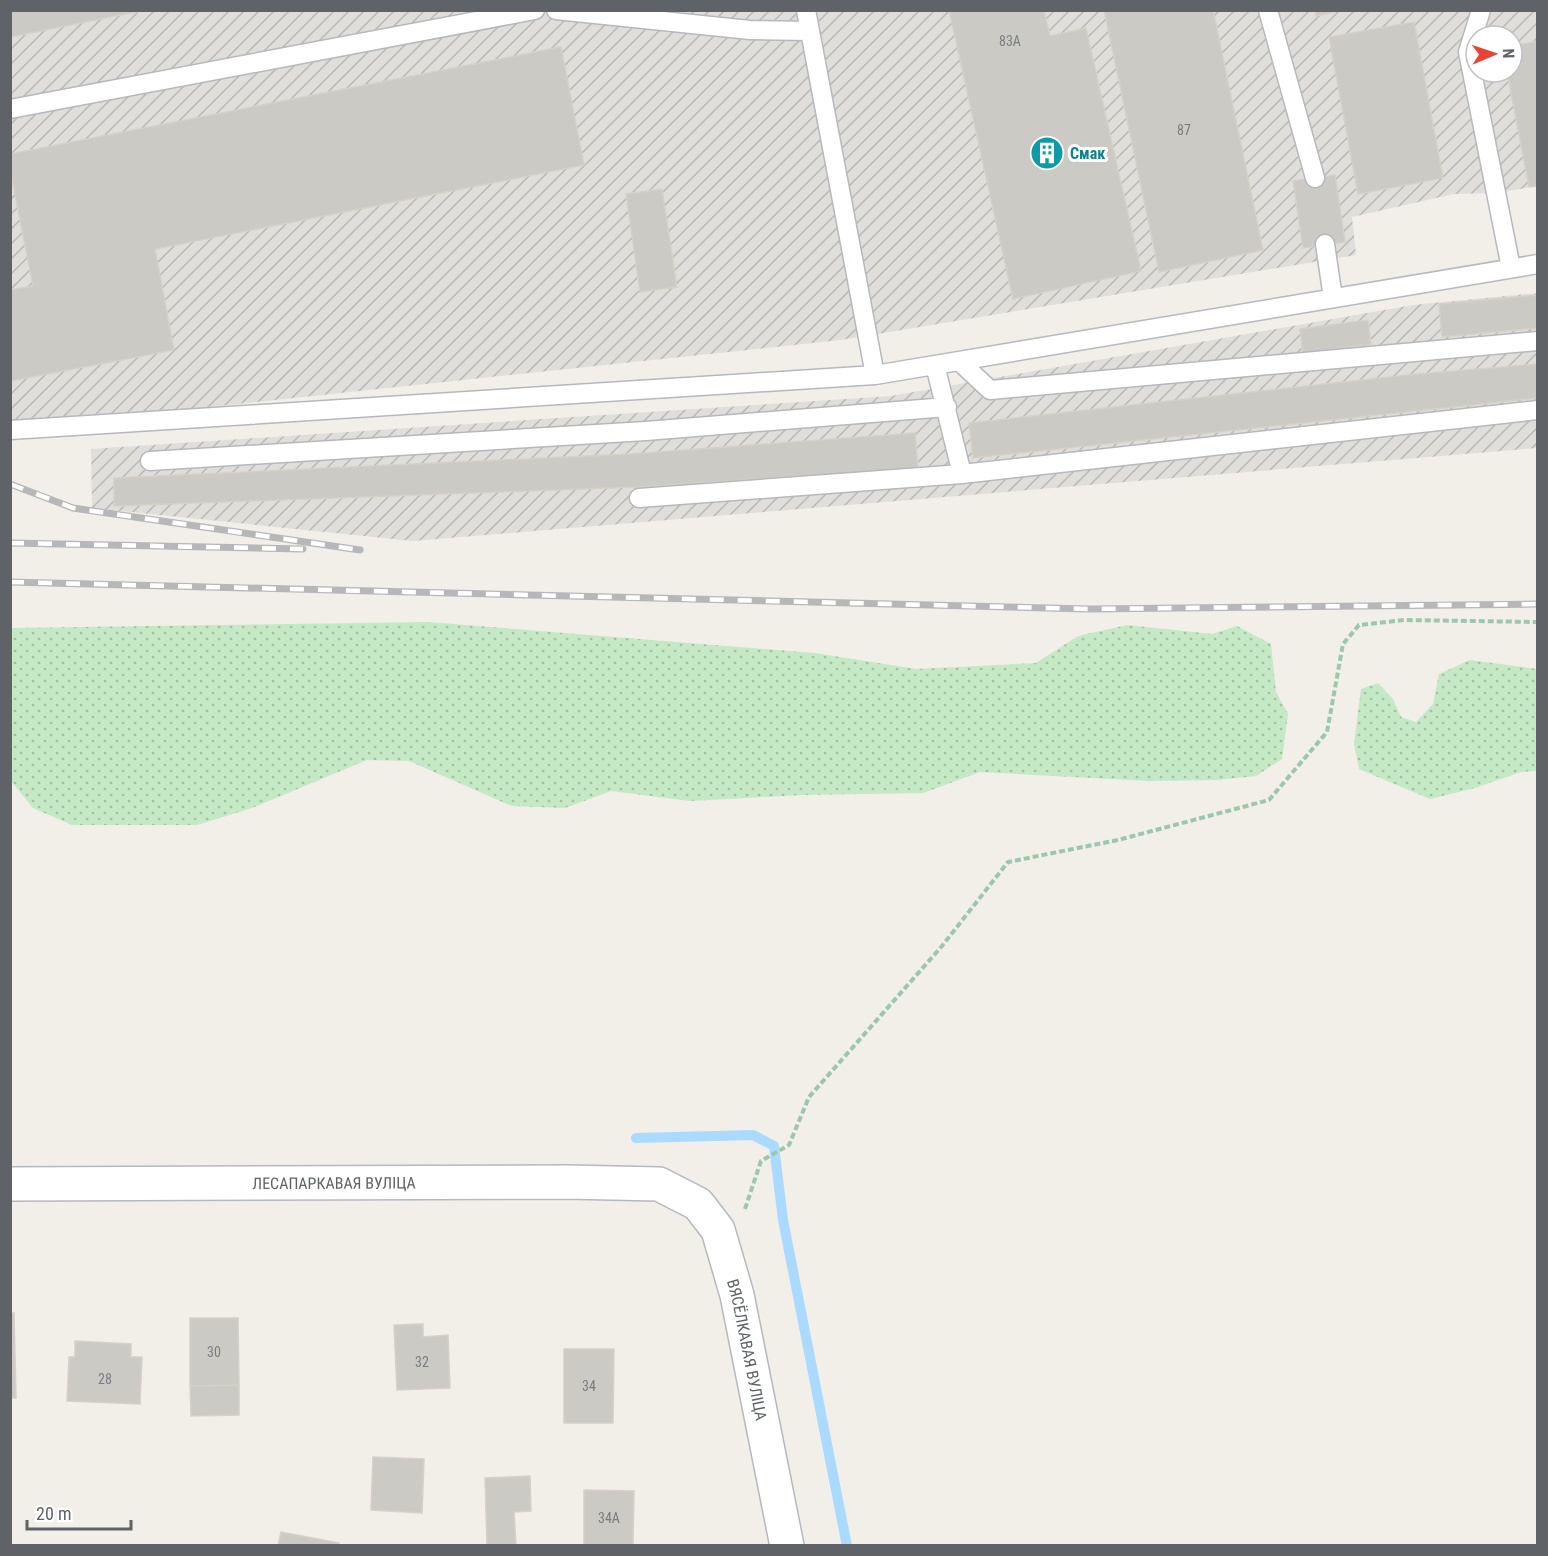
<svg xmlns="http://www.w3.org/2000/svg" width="1548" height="1556" viewBox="0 0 1548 1556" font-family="'Roboto Condensed',sans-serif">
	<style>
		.industrial { fill: url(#industrial-furrows); fill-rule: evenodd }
		.grass { fill: url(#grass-dots) }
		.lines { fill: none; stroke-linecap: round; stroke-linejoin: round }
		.stream { stroke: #aadaff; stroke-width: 10 }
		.building { fill: #cccac5; stroke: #d6d1c6; stroke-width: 1.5 }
		.lane-casing { stroke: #b5b8bc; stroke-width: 21 }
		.street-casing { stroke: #b5b8bc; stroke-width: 36 }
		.path { stroke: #9cc7a9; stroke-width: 4; stroke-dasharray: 6 3; stroke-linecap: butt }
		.lane { stroke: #fff; stroke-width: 18 }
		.street { stroke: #fff; stroke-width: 33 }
		.rail-casing { stroke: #b6b7b8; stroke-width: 7 }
		.rail { stroke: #fff; stroke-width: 4.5; stroke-dasharray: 14; stroke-linecap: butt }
		.labels { text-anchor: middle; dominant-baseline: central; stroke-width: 6; stroke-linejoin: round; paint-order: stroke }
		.number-label { font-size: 14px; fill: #7a7d7f }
		.culture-label { font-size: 16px; font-weight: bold; fill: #0d838f; stroke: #fff; text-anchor: start }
		.street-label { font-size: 16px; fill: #5f6368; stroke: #fff }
	</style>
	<defs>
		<pattern id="industrial-furrows" width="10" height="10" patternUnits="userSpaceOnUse" patternTransform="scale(1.5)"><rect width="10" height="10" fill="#e0deda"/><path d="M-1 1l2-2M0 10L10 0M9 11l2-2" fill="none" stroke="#b9b8b5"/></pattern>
		<pattern id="grass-dots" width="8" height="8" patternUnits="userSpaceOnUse" patternTransform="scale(1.5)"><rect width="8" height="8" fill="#c5e8c5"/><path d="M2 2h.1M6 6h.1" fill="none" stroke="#a3c0a4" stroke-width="1.8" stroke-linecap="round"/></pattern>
	</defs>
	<rect width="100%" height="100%" fill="#f1efe8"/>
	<path class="industrial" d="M10 11H1537V186L1496 193 1454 194 1352 217 1356 255 841 340 11 428ZM1476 36H1512V72H1476Z
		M1537 293V448L413 541 92 508 91 449 891 396 1413 305Z"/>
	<path class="grass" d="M428 622 815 653 916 669 1036 663 1078 636 1127 625 1212 634 1237 626 1271 644 1276 692 1288 714 1282 759 1256 776 1216 780 1149 781 980 772 923 793 802 795 690 801 611 791 565 808 512 806 409 761 367 760 252 808 197 825H72L33 808 11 781V628Z
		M1470 660 1537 669V771L1521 772 1475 788 1430 799 1359 769 1354 744 1361 689 1378 683 1393 699 1401 717 1416 722 1433 704 1439 674Z"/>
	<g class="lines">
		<path class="stream" d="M636 1138 753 1135 774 1146 783 1220 847 1546"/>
	</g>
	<path class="building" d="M10 10H146L10 37Z
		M949 10H1044L1050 36 1086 28 1141 271 1013 299Z
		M1104 10H1213L1263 250 1159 272Z
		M1315 10H1342L1316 16Z
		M1414 22 1443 178 1358 194 1329 37Z
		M1538 41V186L1529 187 1507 72H1512V46Z
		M561 47 584 165 155 249 174 350 10 381V290L33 286 10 169V154Z
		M1335 175 1345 242 1303 248 1293 181Z
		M662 189 677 287 640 292 626 194Z
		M1538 295V328L1442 337 1439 304Z
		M1368 320 1371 344 1303 353 1300 329Z
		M1538 364V398L973 458 969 423 1417 374Z
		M915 433 918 468 637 487 114 506V478L630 454Z
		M10 1313H14L16 1398H10Z
		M190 1318H238L239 1385 190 1386Z
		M423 1324V1337L448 1335 450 1388 397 1390 394 1325Z
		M75 1341 131 1344V1357H142L140 1404 67 1401 69 1357H75Z
		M564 1349H614L613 1423H564Z
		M239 1385V1415L191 1416 190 1386Z
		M373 1457 424 1459 422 1513 371 1510Z
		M530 1476 531 1511 514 1512 516 1546H487L485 1478Z
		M584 1490 634 1491 633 1546H584Z
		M281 1532 339 1543 338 1546H278Z"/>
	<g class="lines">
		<defs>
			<path id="lane" d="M556 10 750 30 810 31
				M806 10 875 375
				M1268 10 1315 178
				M1481 10 1468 52 1511 268
				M10 109 535 10
				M1325 244 1333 298
				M959 361 990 390 1538 341
				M935 365 962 474
				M10 430 875 375 1538 264
				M150 461 646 431 947 407
				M639 498 962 474 1538 410"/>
			<g id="street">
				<path id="s1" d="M10 1184 567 1182 659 1184 698 1204 718 1230 737 1295 787 1546"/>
			</g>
		</defs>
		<use href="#lane" class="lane-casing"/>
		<use href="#street" class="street-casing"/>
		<path class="path" d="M745 1209 761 1161 789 1145 809 1097 942 946 1008 862 1118 840 1269 800 1327 732 1343 644 1359 625 1404 620 1538 622"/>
		<use href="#lane" class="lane"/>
		<use href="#street" class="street"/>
		<defs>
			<path id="rail" d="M10 484 73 508 360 550
				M10 543 303 549
				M10 582 1090 609 1538 604"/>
		</defs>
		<use href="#rail" class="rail-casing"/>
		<use href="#rail" class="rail"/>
	</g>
	<defs>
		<symbol id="building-disc" viewBox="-11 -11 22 22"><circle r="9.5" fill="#0f9aa8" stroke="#fff"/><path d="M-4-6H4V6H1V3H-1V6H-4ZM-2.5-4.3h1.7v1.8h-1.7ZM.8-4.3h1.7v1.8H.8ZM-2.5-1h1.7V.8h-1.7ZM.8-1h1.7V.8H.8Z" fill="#fff"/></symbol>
	</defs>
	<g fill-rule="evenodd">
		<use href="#building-disc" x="1028" y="134" width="38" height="38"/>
	</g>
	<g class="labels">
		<g class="number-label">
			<text x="1010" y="41">83А</text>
			<text x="1184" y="130">87</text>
			<text x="214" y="1352">30</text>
			<text x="422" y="1362">32</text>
			<text x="105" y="1379">28</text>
			<text x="589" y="1386">34</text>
			<text x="609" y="1518">34А</text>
		</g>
		<g class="culture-label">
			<text x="1070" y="153">Смак</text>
		</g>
		<g class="street-label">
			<text stroke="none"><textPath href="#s1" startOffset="324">ЛЕСАПАРКАВАЯ ВУЛІЦА</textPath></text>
			<text stroke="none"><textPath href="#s1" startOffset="849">ВЯСЁЛКАВАЯ ВУЛІЦА</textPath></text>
		</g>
	</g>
	<rect width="1548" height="1556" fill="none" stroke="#5f6368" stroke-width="24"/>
	<g transform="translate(1494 54) rotate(88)"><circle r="28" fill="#ffffff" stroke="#bfc1c3" stroke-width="1.5"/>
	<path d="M0-4.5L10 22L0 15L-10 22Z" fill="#ea4335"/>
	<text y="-9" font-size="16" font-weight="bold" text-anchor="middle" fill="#5f6368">N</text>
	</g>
	<path d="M27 1520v9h104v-9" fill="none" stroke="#5f6368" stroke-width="3"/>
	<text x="36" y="1520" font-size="18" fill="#5f6368" stroke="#ffffff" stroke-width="4.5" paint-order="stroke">20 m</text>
</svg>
